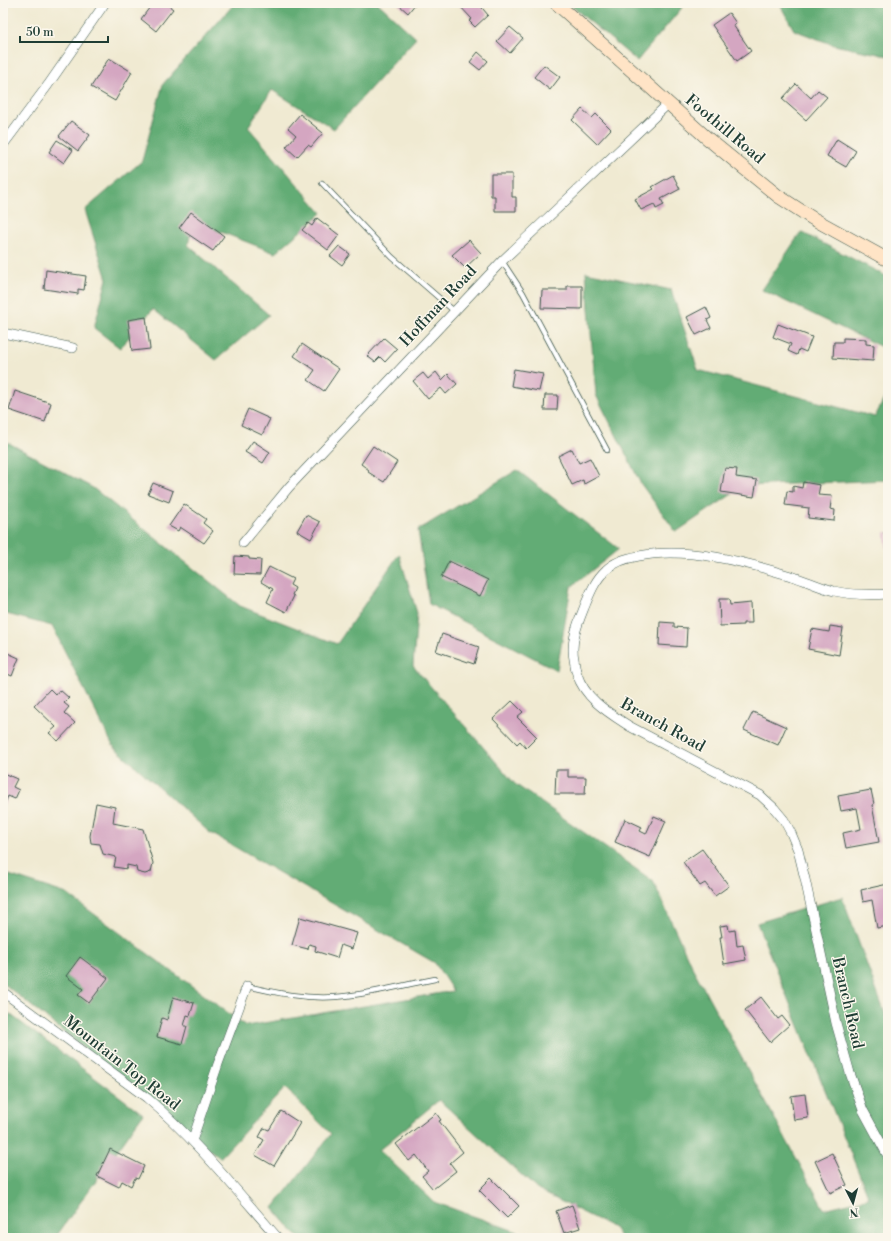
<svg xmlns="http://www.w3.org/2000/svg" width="891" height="1241" viewBox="0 0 891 1241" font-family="'Libre Bodoni',serif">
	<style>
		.forest { fill: #62ac75; stroke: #407454 }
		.building { fill: #d4a6c1 }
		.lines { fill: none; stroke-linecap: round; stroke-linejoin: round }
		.lane-casing { stroke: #3e574c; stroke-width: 6 }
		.street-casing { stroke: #3e574c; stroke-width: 10 }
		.secondary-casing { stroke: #3e574c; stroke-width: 14 }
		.lane { stroke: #fff; stroke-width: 4.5 }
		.street { stroke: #fff; stroke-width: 9 }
		.secondary { stroke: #ffe4c6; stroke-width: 13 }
		.labels { text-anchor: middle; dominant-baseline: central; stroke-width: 3; stroke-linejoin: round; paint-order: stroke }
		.street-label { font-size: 16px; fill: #1f3d34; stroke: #fbf7ec }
	</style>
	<rect width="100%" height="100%" fill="#fbf7ec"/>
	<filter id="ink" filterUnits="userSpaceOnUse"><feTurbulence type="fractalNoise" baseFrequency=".025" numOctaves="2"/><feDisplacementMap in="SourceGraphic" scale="8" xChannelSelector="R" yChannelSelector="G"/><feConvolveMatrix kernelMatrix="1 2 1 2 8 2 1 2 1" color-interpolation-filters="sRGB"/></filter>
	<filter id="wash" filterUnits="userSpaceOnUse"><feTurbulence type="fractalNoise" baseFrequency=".012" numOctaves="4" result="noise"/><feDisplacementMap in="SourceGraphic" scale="16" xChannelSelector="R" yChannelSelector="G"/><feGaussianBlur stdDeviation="0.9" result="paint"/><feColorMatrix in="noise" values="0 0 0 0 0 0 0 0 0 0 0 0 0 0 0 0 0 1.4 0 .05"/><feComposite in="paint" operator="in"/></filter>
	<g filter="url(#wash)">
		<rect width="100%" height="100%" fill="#f0ead2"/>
		<path class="forest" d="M235 3H378L416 38 334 129 272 90 248 127 322 213 275 253 193 221 188 245 269 315 216 360 153 309 120 348 94 328 107 279 85 210 142 161 163 84Z
			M568 3H686L637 61Z
			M779 3H888V56L834 45 794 30Z
			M801 232 888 277V350L762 290Z
			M586 272 671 290 698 370 875 417 888 391V480L744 486 676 532 641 484 596 395Z
			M3 440 93 488 240 606 337 644 399 554 417 613 413 666 515 784 653 881 691 965 824 1209 869 1198 757 923 842 897 888 1022V1238H621L614 1228 538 1190 439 1100 379 1150 434 1202 529 1236 530 1238H299L273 1208 331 1134 285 1088 220 1158 3 983V873L67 894 246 1026 453 991 435 963 209 832 113 746 52 626 3 613Z
			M517 470 619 549 571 587 557 670 429 604 418 530Z
			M3 1009 143 1114 55 1238H3Z"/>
		<g id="blocks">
			<path class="building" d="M153 3H165L173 9 156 31 141 19Z
				M399 3H416L408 13 398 4Z
				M457 3H478L488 15 475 27 469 21 472 19Z
				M729 13 736 23 733 25 751 51 737 61 712 25Z
				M510 27 523 38 510 53 497 41Z
				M478 52 488 61 480 70 470 62Z
				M109 58 132 72 115 101 91 87Z
				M544 65 560 77 550 90 534 77Z
				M796 84 811 98 818 90 827 97 806 120 782 99Z
				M582 109 592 118 596 114 611 129 597 144 572 120Z
				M300 114 323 133 311 147 308 145 297 157 286 147 296 135 288 128Z
				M71 121 90 135 78 151 59 136Z
				M837 139 856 151 846 167 827 156Z
				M57 140 73 150 64 163 49 152Z
				M491 174H512V197H516V211H495V196H491Z
				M673 175 680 189 661 199 664 205 656 209 654 204 641 210 635 199 654 189 652 187Z
				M191 212 224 236 213 251 179 228Z
				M317 218 339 235 328 250 302 230 308 223 312 226Z
				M469 240 481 253 465 268 452 255Z
				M339 246 350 254 342 265 330 256Z
				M46 270 86 276 84 290 78 289V294L44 289Z
				M567 286H582V309L541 308 542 290H567Z
				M706 307 711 318 707 320 711 328 696 335 687 317Z
				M146 317 150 349 132 351 128 320Z
				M778 324 812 337 806 352 799 349 797 355 788 351 791 344 773 337Z
				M384 338 397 349 385 362 380 357 375 362 367 356Z
				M843 338 866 339V344L874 345 873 361 833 358 834 342H843Z
				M302 344 339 369 324 391 308 380 315 370 294 356Z
				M514 369 543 374 539 391 511 386Z
				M436 372 442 380 448 374 457 384 446 394 441 388 428 399 413 381 423 373 428 379Z
				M15 391 51 403 45 422 9 410Z
				M545 395H558L557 410H544Z
				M248 409 270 419 262 435 241 425Z
				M253 441 270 452 263 463 245 452Z
				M373 446 397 462 384 482 368 472 369 470 361 464Z
				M572 449 579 463 590 458 599 476 584 484 583 480 572 485 558 456Z
				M725 468 737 469 736 477 757 480 754 497 721 492Z
				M803 482 820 485 818 495 832 496 830 509 835 510 834 521 808 518 809 508 785 505 787 491 793 492V486L802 488Z
				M153 483 173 491 169 502 148 494Z
				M184 504 206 519 203 523 213 531 204 543 180 527 178 531 169 526Z
				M306 515 320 522 311 539 297 531Z
				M884 532H888V549H887Z
				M235 556 249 557V559L261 560 260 575 234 574Z
				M449 561 488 580 480 596 441 577Z
				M269 567 293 579 290 585 295 588 292 595 294 596 286 612 267 602 273 589 261 582Z
				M719 599H729L730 605 751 603 752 623H743V625L720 626Z
				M660 622 674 623V627L687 628 686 647 659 645Z
				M830 626 843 628 839 655 808 649 812 629 829 632Z
				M442 634 479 647 474 664 436 651Z
				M3 651 19 658 12 676 3 672Z
				M50 689 56 695 60 690 69 698 64 703 69 707 64 713 75 723 58 741 49 733 56 727 34 706Z
				M512 701 523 712 517 717 537 737 526 748 520 741 517 744 493 719Z
				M753 712 786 727 778 745 744 730Z
				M556 770H568V777H586L585 794H555Z
				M3 773 17 779 13 787 19 790 15 799 8 796 3 808Z
				M871 790 874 804 872 805 879 842 846 848 843 833 861 829 857 808 841 811 838 796Z
				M96 803 115 807 113 823 143 829 153 863 151 872 145 874 137 872 136 867 127 865V869L114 867 116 857 103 854 100 844 91 843 90 836Z
				M654 816 666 821 650 857 615 842 625 819 642 827 640 831 646 834Z
				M702 849 729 886 715 896 705 883 700 886 683 862Z
				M888 884V926L877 928 872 900 863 902 861 890Z
				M300 917 357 933 352 949 341 945 337 958 315 951 316 946 309 944 308 949 292 945Z
				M728 925 729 931 735 930 737 946 743 945 746 960 724 964 720 937H722L720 926Z
				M80 957 108 978 89 1003 78 995 83 989 66 976Z
				M173 997 194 1003 190 1016 187 1015 184 1026H187L182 1044 157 1037 162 1018 167 1020Z
				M761 997 778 1019 782 1016 789 1025 770 1042 745 1010Z
				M805 1094 808 1118 794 1120 791 1096Z
				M281 1111 300 1123 274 1166 255 1155 264 1140 259 1137 264 1128 269 1130Z
				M436 1113 441 1120 439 1121 463 1152 450 1163 456 1171 433 1189 422 1176 428 1171 416 1155 409 1161 396 1144Z
				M110 1149 144 1166 138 1179 135 1178 131 1186 122 1181 119 1187 97 1176Z
				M832 1153 847 1185 830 1193 815 1161Z
				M491 1178 519 1206 507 1218 479 1190Z
				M572 1205 580 1228 564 1233 556 1211Z"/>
		</g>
	</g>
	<g filter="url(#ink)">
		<use href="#blocks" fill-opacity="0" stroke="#3e574c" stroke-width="1"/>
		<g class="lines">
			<defs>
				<path id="lane" d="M322 183 392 257 454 311
					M502 261 523 293 607 450
					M247 986C276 993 305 999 335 997 368 995 402 985 435 979"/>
				<path id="street" d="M3 145 48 85 105 3
					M3 333 73 348
					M243 543 289 487 502 261 669 103
					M888 594C870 595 851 595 834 591 819 587 805 580 791 576 745 562 686 546 639 556 627 558 615 561 606 570 596 579 591 591 586 603 579 621 570 640 574 659 575 664 575 669 577 674 585 699 609 713 629 726L760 795 774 808 784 820 791 833 798 850 805 879 836 1023 850 1073 863 1110 888 1156
					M3 992 147 1098C195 1139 236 1190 278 1238
					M192 1141 218 1064 247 986"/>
				<path id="secondary" d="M556 3 707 138 778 196 812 218 888 260"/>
			</defs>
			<use href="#lane" class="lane-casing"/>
			<use href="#street" class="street-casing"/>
			<use href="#secondary" class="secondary-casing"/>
			<use href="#lane" class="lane"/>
			<use href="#street" class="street"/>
			<use href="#secondary" class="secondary"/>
		</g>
	</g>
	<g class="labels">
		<g class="street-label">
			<text transform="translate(725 129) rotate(40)">Foothill Road</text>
			<text transform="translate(438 306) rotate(-47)">Hoffman Road</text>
			<text transform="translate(663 725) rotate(29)">Branch Road</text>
			<text transform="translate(848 1003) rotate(77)">Branch Road</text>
			<text transform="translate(122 1063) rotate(38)">Mountain Top Road</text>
		</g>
	</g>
	<rect width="891" height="1241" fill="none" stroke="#fbf7ec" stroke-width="16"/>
	<g transform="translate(853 1203) rotate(174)" stroke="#fbf7ec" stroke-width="3" paint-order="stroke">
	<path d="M0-3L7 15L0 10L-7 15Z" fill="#1f3d34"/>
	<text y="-6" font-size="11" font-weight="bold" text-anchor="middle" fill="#1f3d34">N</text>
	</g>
	<path d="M20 36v6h88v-6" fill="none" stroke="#1f3d34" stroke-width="2"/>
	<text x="26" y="36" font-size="12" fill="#1f3d34" stroke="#fbf7ec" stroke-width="3" paint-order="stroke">50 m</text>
</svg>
